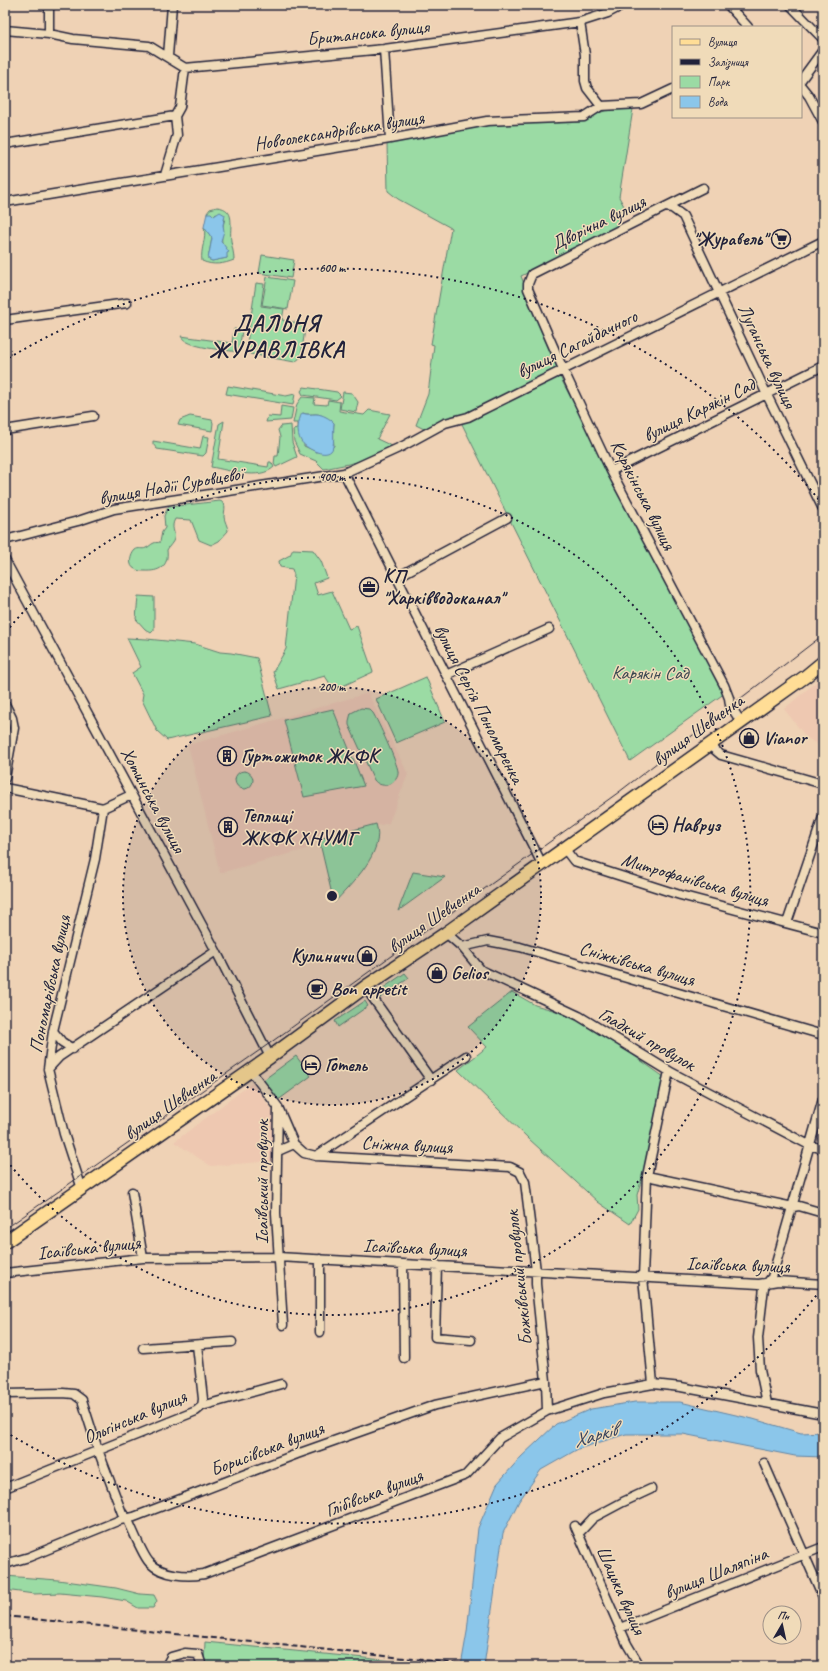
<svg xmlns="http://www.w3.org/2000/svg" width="828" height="1671" viewBox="0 0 828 1671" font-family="Caveat,sans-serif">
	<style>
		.built { fill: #eec8b1 }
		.green { fill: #9bdba4; stroke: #5e7e70; fill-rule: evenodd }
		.water { fill: #8bc6ea; stroke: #6184a4 }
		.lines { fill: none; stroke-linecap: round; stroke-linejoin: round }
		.minor-casing { stroke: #22223b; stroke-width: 11 }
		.primary-casing { stroke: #22223b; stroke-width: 15 }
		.minor { stroke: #f0dbb9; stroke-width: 8 }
		.primary { stroke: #ffdd96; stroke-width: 12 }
		.tram { stroke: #22223b; stroke-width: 1 }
		.rail { stroke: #22223b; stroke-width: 2; stroke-dasharray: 6 3; stroke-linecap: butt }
		.ring { fill: none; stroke: #22223b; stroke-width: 2; stroke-dasharray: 2 4 }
		.labels { text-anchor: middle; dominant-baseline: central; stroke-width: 3; stroke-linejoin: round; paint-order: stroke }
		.street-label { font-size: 19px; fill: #22223b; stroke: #f0dbb9 }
		.poi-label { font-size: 19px; font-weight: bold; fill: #22223b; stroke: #f0dbb9; text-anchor: start }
		.park-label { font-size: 19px; fill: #3a4750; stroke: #f0dbb9 }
		.water-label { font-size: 20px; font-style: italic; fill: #37435e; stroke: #f0dbb9 }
		.district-label { font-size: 23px; font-weight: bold; letter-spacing: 1px; fill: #22223b; stroke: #f0dbb9 }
		.centre { fill: #22223b; stroke: #f0dbb9; stroke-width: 2 }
		.ring-label { font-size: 12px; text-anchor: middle; font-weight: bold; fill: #22223b; stroke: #f0dbb9; stroke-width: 3; stroke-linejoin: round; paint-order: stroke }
	</style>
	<rect width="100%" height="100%" fill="#efd2b5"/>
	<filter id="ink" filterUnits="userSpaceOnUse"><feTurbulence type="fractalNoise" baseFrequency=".025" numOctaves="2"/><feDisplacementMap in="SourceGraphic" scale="8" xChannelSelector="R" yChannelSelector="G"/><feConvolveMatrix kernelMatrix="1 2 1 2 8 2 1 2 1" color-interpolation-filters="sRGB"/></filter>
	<g filter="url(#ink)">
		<path class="built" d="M823 676V748L806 737 784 709Z
			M368 693 408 774 389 823 314 841 307 849 220 873 188 745Z
			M252 1083 273 1112V1161L211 1166 174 1142Z"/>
		<path class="green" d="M612 108 633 109 619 197 625 208 620 212 617 230 521 276 557 368 488 404 437 425 428 431 416 425 428 394 434 345 431 344 451 228 398 199 388 191 387 143 487 123 584 119Z
			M217 207C237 209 229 226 231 241 232 247 234 253 234 260 224 264 213 266 202 261 200 249 207 238 204 227L212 238 208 259 212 261 227 258C226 252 223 247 222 242 221 239 223 223 225 219L216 214 214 216 207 213 210 209Z
			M262 255 294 260 291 278 259 273Z
			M267 277 293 281 288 309 262 305Z
			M256 283 264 284 261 306 284 309 282 320 299 323 305 329 301 357 295 362 250 354 246 350Z
			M234 329 242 330 239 352C226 350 186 348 181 336L232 343Z
			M559 375 725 693 630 761 461 422Z
			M228 386 286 396 295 394 293 405 226 394Z
			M304 387 337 392 341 396 336 400 303 395 301 391Z
			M343 392 352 393 358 402 356 412 340 409Z
			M302 397 315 398 314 404 327 405 328 400 340 402 339 411 364 415 369 410 390 414 377 439 392 446 363 461 324 469 316 461 300 454 294 441 293 430 297 429V423H293L297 404ZM303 413C308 415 311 414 316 414 322 414 330 420 334 423L333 435 334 446 317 452 304 446Z
			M281 406 293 408 291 420 266 422 268 416 280 417Z
			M190 416 212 420 213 423 212 431 178 425 180 420Z
			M224 421 218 459 268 467 269 462H271L274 467C259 481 229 470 211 467L219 424Z
			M291 425 292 442 297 457 276 467 274 464 275 456H278L280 437 278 430 281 426Z
			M203 436 209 437 206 453 203 456 157 449 153 444V441L200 449Z
			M220 501 224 503C226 508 224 511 224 517 224 520 228 527 228 531L219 541 211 545 199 540 191 520 175 519C170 528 176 532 174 539 173 543 169 546 167 550 169 566 160 572 144 571 142 571 138 571 135 569 128 566 130 555 135 550 139 547 142 550 146 548 149 547 151 544 154 543 156 542 158 543 160 542L162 532 165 528 164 516 168 507Z
			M293 549 313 550 321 561 327 578 314 583 318 595 332 591 349 629 357 626 373 672 334 690 325 676 279 689 273 672 286 649 294 575 292 569 280 567 279 561 290 555Z
			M138 596 154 597V630L151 633 145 629 136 619Z
			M127 638 147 639 195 644 220 652 231 653 257 658 272 716 167 740 157 731 142 700 143 694 132 673 141 667Z
			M426 677 445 722 396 743 376 699Z
			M361 708 369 709 373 713C378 721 397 763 398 771 399 777 394 783 388 785 382 786 377 784 374 780L349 725V721L351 713Z
			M333 709 364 786 304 797 284 720Z
			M235 780a9 9 0 1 1 18 0a9 9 0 1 1-18 0Z
			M376 824C386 852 351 884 334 903L319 839Z
			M413 872 445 877 398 911Z
			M405 973 409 978 380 998 376 993Z
			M512 992 535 1005 570 1015 605 1035 664 1077 651 1147 637 1195 638 1209 630 1224 598 1202 529 1139 458 1070 487 1047 468 1027Z
			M365 1001 368 1006 338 1027 335 1021Z
			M296 1056 311 1076 277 1101 262 1081Z
			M5 1576 58 1580 116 1588 140 1594 154 1595 157 1601 153 1608H138L126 1601 102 1597 60 1593 34 1594 5 1590Z
			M205 1642 444 1666H204Z"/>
		<path class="water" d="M220 212 225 215 223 225 224 231 221 241 229 252 227 253V258L212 261 208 259 212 238 204 227 207 213H211L214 216Z
			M302 413C308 415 311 414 316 414 322 414 331 419 334 423 333 430 335 448 331 451 324 458 305 448 301 441 296 433 298 421 302 413Z
			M635 1402H680L753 1419 801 1433 823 1432V1457L795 1456 683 1434H626L578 1449 541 1470 519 1501 503 1533 484 1666H461L467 1632 478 1528 497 1484 521 1457 556 1424 591 1409Z"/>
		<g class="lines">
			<defs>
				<path id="minor" d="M728 5 748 27
					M790 5 823 39
					M580 22 585 55V81L587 88 601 106
					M5 30 49 34 73 39 149 46 185 68 384 49 580 22 608 13 623 5
					M49 34V5
					M384 49 390 139
					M168 56 172 5
					M801 80 823 50
					M801 86 809 96 823 122
					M5 144 175 116
					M165 175 177 135 175 116 180 107 185 68
					M5 202 390 139 487 121 584 117 601 106 641 104 673 89
					M665 207 703 188
					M5 320 127 303
					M5 430 93 416
					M611 471 823 366
					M344 473 542 864
					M5 540 78 521 114 509 344 473 403 446 445 423 468 417 823 241
					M5 560 216 951 270 1057
					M397 577 507 518
					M446 675 549 629
					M5 704 12 718 14 728 5 778
					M741 722 730 705 729 698 724 685 611 471 563 369 528 289V284L532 274 665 207 672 208 683 216 767 395 823 509
					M709 745 721 755 823 784
					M5 788 103 808 131 795
					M564 848 574 861 680 895 823 933
					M787 923 823 817
					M446 933 462 947 488 941 520 947 823 1035
					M462 947 481 970 579 1016 669 1071 809 1145 823 1149
					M365 987 431 1080
					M53 1031 62 1042 73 1049
					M48 1069 59 1057 216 951
					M250 1070 278 1107 276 1213 283 1325
					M278 1151 294 1144
					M316 1156 466 1056
					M647 1176 793 1207 799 1206 823 1213
					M82 1189 64 1134 48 1069 53 1031 95 859 103 808
					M132 1192 143 1258
					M320 1259V1332
					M403 1264 404 1358
					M437 1265 435 1337 471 1340
					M5 1273 143 1258 278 1257 759 1284 778 1281 823 1284
					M197 1345 203 1399 202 1406
					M143 1348 232 1342
					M653 1384 643 1277 647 1176 669 1071
					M5 1394 63 1393 74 1394 82 1400 98 1450 122 1513 127 1518C132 1528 143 1557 150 1563 163 1576 188 1577 204 1574L466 1475 500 1438 547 1411 546 1381 536 1284V1271L525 1182 520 1172 510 1167 316 1156 304 1153 294 1144 278 1107
					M767 1403 760 1370 758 1338 764 1287 772 1277 823 1099
					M547 1411 604 1393 653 1384 681 1387 823 1414
					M764 1463 823 1597
					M5 1488 196 1411 202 1406 281 1384
					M575 1526 627 1644 640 1666
					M579 1533 593 1518 623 1502 651 1489
					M5 1564 29 1557 120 1520 134 1517 297 1454 435 1405 546 1381
					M620 1628 823 1547
					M166 1666 171 1657 185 1653 198 1654 202 1666"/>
				<path id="primary" d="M5 1242 270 1057 365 987 446 933 806 676 823 662"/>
			</defs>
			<use href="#minor" class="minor-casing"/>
			<use href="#primary" class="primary-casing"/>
			<use href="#minor" class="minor"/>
			<use href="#primary" class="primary"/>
			<path class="tram" d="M5 1229 270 1043 619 792 823 635"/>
			<path class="rail" d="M5 1616 480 1666"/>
		</g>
	</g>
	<circle cx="332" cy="896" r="209" fill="#22223b" fill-opacity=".12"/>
	<g class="ring">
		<circle cx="332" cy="896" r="209"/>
		<path d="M6 632A419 419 0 1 1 6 1160"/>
		<path d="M820 1291A628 628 0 0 1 9 1434M9 358A628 628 0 0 1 820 501"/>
	</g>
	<defs>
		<symbol id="supermarket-ring" viewBox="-11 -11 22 22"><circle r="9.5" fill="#f0dbb9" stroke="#22223b" stroke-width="1.5"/><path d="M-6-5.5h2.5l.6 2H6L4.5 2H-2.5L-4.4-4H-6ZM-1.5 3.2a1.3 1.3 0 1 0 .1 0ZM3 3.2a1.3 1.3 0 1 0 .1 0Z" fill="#22223b"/></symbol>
		<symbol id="office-ring" viewBox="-11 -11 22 22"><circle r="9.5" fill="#f0dbb9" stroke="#22223b" stroke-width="1.5"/><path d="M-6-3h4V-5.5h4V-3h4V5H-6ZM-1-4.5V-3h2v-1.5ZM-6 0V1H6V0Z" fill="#22223b"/></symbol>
		<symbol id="shop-ring" viewBox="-11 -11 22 22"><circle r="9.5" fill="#f0dbb9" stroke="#22223b" stroke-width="1.5"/><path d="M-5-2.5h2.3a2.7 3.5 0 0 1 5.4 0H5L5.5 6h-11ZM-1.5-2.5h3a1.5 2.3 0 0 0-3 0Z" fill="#22223b"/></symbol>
		<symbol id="building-ring" viewBox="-11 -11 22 22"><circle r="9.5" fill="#f0dbb9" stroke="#22223b" stroke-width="1.5"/><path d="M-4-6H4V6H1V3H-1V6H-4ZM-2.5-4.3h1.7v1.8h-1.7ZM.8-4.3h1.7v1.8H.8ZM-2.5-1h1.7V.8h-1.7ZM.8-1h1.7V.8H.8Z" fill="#22223b"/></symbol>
		<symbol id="hotel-ring" viewBox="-11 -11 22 22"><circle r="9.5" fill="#f0dbb9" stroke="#22223b" stroke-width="1.5"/><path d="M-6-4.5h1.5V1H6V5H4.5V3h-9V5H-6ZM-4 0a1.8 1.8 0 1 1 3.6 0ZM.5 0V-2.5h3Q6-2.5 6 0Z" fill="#22223b"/></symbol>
		<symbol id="cafe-ring" viewBox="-11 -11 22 22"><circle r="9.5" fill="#f0dbb9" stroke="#22223b" stroke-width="1.5"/><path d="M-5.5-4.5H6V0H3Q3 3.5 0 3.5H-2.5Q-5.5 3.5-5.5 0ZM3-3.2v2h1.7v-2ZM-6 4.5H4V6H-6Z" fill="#22223b"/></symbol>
	</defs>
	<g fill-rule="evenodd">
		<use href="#supermarket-ring" x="770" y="228" width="22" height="22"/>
		<use href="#office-ring" x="358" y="576" width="22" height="22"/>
		<use href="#shop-ring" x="738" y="727" width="22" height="22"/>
		<use href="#building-ring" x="216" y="745" width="22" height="22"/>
		<use href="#hotel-ring" x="647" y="814" width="22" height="22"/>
		<use href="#building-ring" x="217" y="816" width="22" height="22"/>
		<use href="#shop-ring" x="356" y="945" width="22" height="22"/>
		<use href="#shop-ring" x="426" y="962" width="22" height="22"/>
		<use href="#cafe-ring" x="306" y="978" width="22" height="22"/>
		<use href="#hotel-ring" x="300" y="1054" width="22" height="22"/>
	</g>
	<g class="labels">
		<g class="street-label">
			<text transform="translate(368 33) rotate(-6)">Британська вулиця</text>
			<text transform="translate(339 131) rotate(-9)">Новоолександрівська вулиця</text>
			<text transform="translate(598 223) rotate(-26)">Дворічна вулиця</text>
			<text transform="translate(577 344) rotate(-26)">вулиця Сагайдачного</text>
			<text transform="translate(767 356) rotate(65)">Луганська вулиця</text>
			<text transform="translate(699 410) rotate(-26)">вулиця Карякін Сад</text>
			<text transform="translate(171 486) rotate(-10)">вулиця Надії Суровцевої</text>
			<text transform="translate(643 495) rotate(63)">Карякінська вулиця</text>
			<text transform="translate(479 704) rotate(63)">вулиця Сергія Пономаренка</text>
			<text transform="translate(698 730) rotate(-36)">вулиця Шевченка</text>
			<text transform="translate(153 800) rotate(62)">Хотинська вулиця</text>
			<text transform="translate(695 880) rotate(16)">Митрофанівська вулиця</text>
			<text transform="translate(434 918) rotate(-35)">вулиця Шевченка</text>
			<text transform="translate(637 964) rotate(16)">Сніжківська вулиця</text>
			<text transform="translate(50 984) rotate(-78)">Пономарівська вулиця</text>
			<text transform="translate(647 1039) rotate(30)">Гладкий провулок</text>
			<text transform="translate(170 1105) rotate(-35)">вулиця Шевченка</text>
			<text transform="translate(407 1145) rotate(3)">Сніжна вулиця</text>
			<text transform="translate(262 1182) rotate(-90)">Ісаївський провулок</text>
			<text transform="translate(89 1248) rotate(-6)">Ісаївська вулиця</text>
			<text transform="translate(415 1248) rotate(3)">Ісаївська вулиця</text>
			<text transform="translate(738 1265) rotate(2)">Ісаївська вулиця</text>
			<text transform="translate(519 1278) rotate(-96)">Божківський провулок</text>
			<text transform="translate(135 1417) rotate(-23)">Ольгінська вулиця</text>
			<text transform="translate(267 1449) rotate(-21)">Борисівська вулиця</text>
			<text transform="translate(374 1493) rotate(-21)">Глібівська вулиця</text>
			<text transform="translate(716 1573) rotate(-22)">вулиця Шаляпіна</text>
			<text transform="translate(621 1590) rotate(66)">Шацька вулиця</text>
		</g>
		<g class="poi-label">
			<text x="767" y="239" text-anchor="end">"Журавель"</text>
			<text x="383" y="576">КП<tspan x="383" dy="22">"Харківводоканал"</tspan></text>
			<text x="763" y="738">Vianor</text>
			<text x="241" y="756">Гуртожиток ЖКФК</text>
			<text x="242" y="816">Теплиці<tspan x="242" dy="22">ЖКФК ХНУМГ</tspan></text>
			<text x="672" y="825">Навруз</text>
			<text x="353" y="956" text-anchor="end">Кулиничи</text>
			<text x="451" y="973">Gelios</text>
			<text x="331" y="989">Bon appetit</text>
			<text x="325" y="1065">Готель</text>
		</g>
		<g class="park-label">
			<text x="650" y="673">Карякін Сад</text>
		</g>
		<g class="water-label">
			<text transform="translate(595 1435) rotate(-16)">Харків</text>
		</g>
		<g class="district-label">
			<text x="277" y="323">ДАЛЬНЯ<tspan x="277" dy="26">ЖУРАВЛІВКА</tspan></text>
		</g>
	</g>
	<circle cx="332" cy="896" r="6" class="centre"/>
	<g class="ring-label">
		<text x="332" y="272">600 m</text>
		<text x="332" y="481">400 m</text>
		<text x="332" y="691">200 m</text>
	</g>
	<rect width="828" height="1671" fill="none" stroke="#f0dbb9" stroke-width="20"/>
	<rect x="10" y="10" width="808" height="1651" fill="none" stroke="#22223b" stroke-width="1.5" filter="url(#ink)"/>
	<rect x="672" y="26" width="130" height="92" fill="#f0dbb9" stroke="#9e9187"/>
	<rect x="680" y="39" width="20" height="6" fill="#ffdd96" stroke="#9e9187"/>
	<text x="708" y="46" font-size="12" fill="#22223b">Вулиця</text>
	<rect x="680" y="59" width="20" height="6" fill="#22223b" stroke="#9e9187"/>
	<text x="708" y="66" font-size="12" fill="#22223b">Залізниця</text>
	<rect x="680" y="76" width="20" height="12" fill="#9bdba4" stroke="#9e9187"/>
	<text x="708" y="86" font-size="12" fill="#22223b">Парк</text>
	<rect x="680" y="96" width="20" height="12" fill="#8bc6ea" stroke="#9e9187"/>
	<text x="708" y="106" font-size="12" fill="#22223b">Вода</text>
	<g transform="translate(782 1625) rotate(9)"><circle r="19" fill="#f0dbb9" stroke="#9e9187"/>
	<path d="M0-3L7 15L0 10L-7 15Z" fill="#22223b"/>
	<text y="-6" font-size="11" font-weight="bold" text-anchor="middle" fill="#22223b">Пн</text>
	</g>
</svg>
